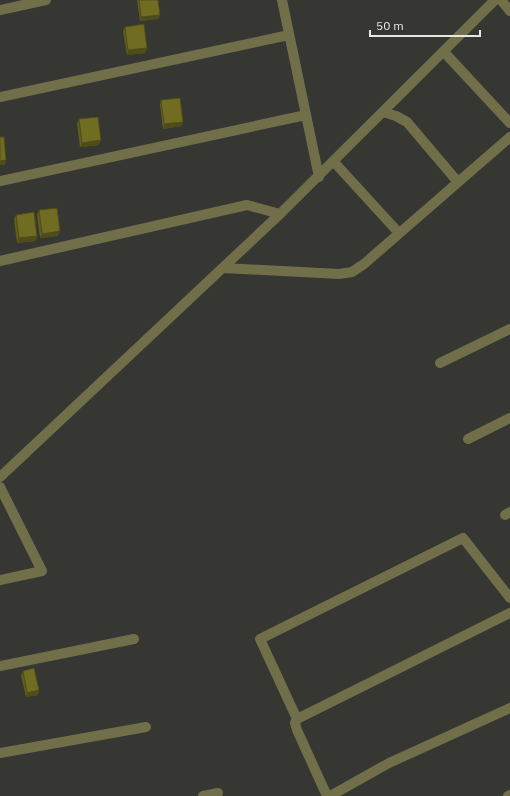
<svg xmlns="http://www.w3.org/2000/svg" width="510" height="796" viewBox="0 0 510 796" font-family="'IBM Plex Sans',sans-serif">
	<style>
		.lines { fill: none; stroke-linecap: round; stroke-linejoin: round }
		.street { stroke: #706f4a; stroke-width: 10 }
		.wall { fill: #605e1d }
		.shaded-wall { fill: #4e4c18 }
		.building { fill: #706d22; stroke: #4e4c18 }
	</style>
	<rect width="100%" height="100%" fill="#363632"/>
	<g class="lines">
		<path class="street" d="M282 0 319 177
			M501 0 510 11
			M0 10 46 0
			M444 52 510 123
			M0 97 289 35
			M383 112 396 116 407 122 457 181
			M334 162 398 232
			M0 181 306 115
			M0 261 247 205 280 214
			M223 268 339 274 352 272 364 264 510 137
			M440 363 510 329
			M468 439 510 418
			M0 477 280 214 495 0
			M0 487 42 571 0 580
			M505 515 510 512
			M0 666 134 639
			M297 719 260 639 463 538 510 598
			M0 753 146 727
			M203 796 218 793
			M327 796 297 730 295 723 297 719 510 613
			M330 796 389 763 510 708
			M508 796 510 795"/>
	</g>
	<path class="wall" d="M137 0H158L160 15 158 19 140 21Z
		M125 27 147 48 145 53 127 55 123 31Z
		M161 100 183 122 181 126 163 129 160 105Z
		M79 119 99 145 80 147 77 124Z
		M39 210 58 236 40 238 37 215Z
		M16 215 37 236 36 241 17 243 14 219Z
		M23 671 39 690 38 695 26 697 21 676Z"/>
	<path class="shaded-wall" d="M160 15 158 19 140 21 141 17Z
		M147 48 145 53 127 55 128 50Z
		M183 122 181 126 163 129 164 124Z
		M101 140 99 145 80 147 82 143Z
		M6 160 5 165H0V161Z
		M60 231 58 236 40 238 42 234Z
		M37 236 36 241 17 243 19 238Z
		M39 690 38 695 26 697 27 693Z"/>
	<path class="building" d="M139 0H158L160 15 141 17Z
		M144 24 147 48 128 50 125 27Z
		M180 98 183 122 164 124 161 100Z
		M98 117 101 140 82 143 79 119Z
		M0 137H4L6 160 0 161Z
		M57 208 60 231 42 234 39 210Z
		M34 212 37 236 19 238 16 215Z
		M34 668 39 690 27 693 23 671Z"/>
	<path d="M370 30v6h110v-6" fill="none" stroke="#e7e7e4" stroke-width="2"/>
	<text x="376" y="30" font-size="12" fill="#e7e7e4" stroke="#363632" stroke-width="3" paint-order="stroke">50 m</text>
</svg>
